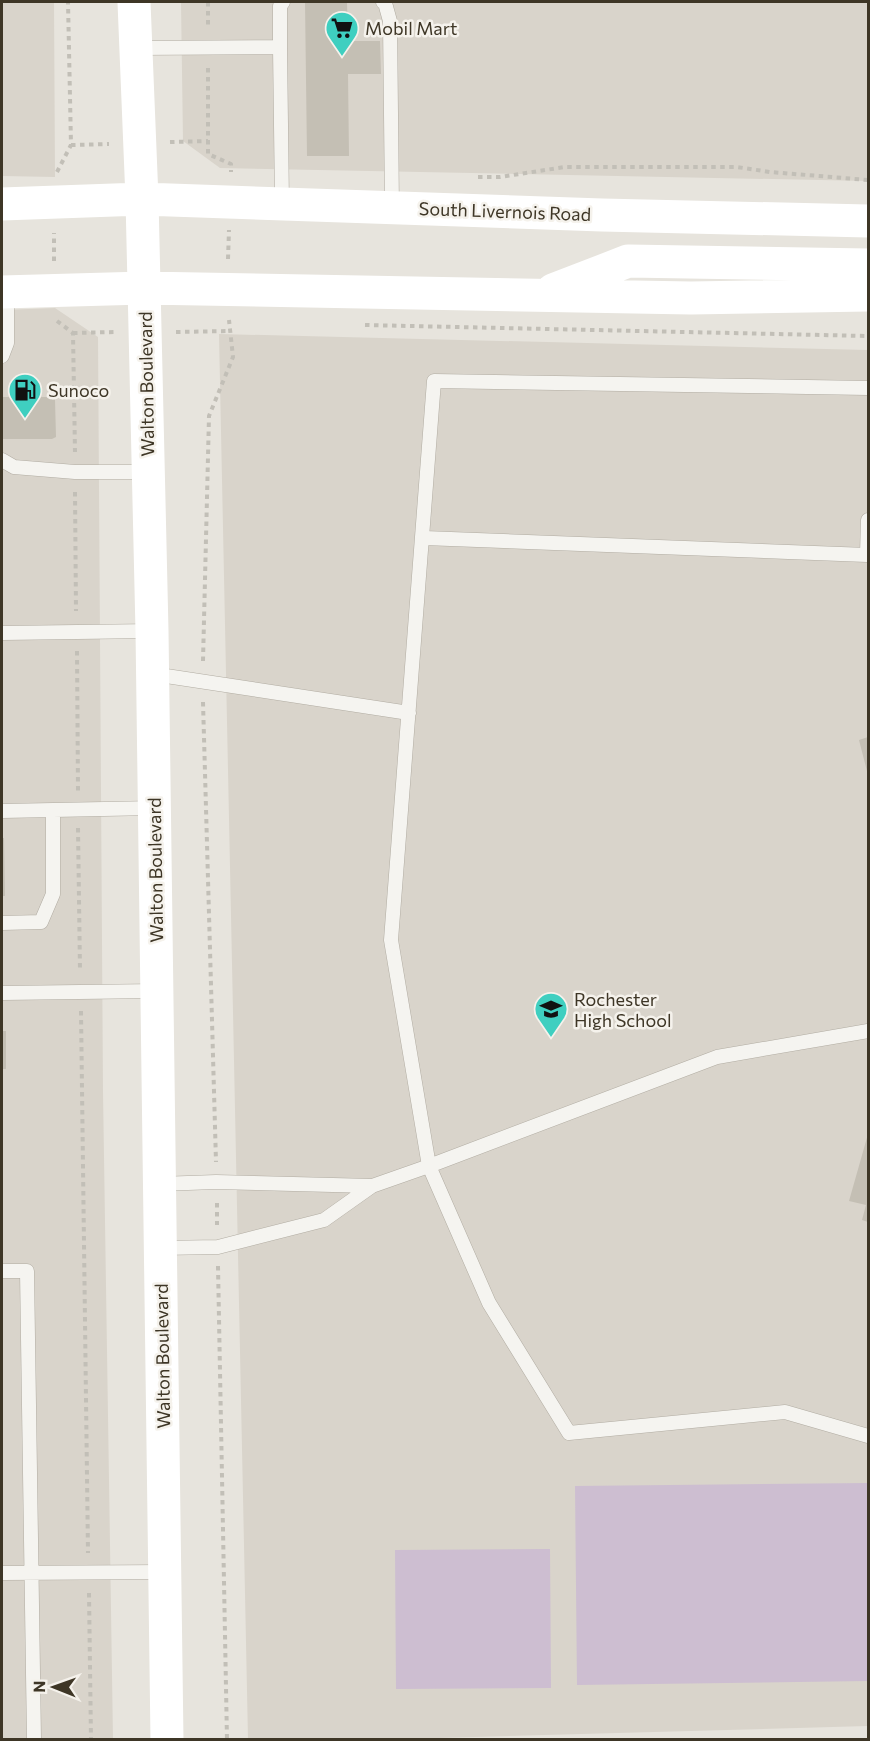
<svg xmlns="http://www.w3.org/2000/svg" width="870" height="1741" viewBox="0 0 870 1741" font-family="Commissioner,sans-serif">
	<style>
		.built { fill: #d9d4cb }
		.green { fill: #cdbed1 }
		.building { fill: #c4bfb4 }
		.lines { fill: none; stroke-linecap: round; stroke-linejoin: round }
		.lane-casing { stroke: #b1aca2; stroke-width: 15 }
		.path { stroke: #c2bfb7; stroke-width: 4; stroke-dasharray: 4.5 4.5; stroke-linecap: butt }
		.lane { stroke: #f5f4f0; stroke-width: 14 }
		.secondary { stroke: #fff; stroke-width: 33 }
		.labels { text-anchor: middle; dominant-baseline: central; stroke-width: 5; stroke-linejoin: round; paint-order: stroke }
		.poi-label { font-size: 18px; fill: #3e3626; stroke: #f5f2ec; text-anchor: start }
		.street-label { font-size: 18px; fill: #3e3626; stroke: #f5f2ec }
	</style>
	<rect width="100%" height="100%" fill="#e7e4dd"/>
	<path class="built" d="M2 2H54L55 177 2 176Z
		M181 2H868V181L220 168 183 141Z
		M55 308 98 337 103 1092 113 1739H2V310Z
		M219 334 868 350V1726L403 1739H248Z"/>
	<path class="green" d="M868 1483V1681L577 1685 575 1486Z
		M550 1549 551 1688 396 1689 395 1550Z"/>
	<path class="building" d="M305 2H347L348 41H380L381 74H348L349 156H307Z
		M2 397H53L55 400 56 437 52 439H2Z
		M868 737V775L859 740Z
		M2 838H4L5 896H2Z
		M2 1031H6V1069H2Z
		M868 1134V1222L862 1220 866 1205 849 1201Z"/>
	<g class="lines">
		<defs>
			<path id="lane" d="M383 2 385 3 390 21 392 207
				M280 47V6L283 2
				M136 48 280 47 282 203
				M2 356 7 343V291
				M868 388 434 381 391 940 429 1166 489 1303 569 1433 785 1412 868 1436
				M2 460 14 467 75 472H148
				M424 538 867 555 868 520
				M2 633 152 631
				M153 674 409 713
				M2 811 155 808
				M2 923 41 922 53 894V811
				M2 993 157 991
				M159 1184 216 1182 372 1186
				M160 1248 218 1247 324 1220 372 1186 429 1166 717 1057 868 1031
				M2 1271H27L34 1740
				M2 1573 164 1572"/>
		</defs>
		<use href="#lane" class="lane-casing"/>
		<path class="path" d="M208 2V28
			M208 68V154L231 164V172
			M170 142 208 141
			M71 145 109 144
			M57 172 71 145 68 2
			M478 177H500L565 167H737L770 172 868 180
			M228 259 229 230
			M54 261V233
			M57 321 73 333 75 452
			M365 325 868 336
			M176 332 230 331
			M73 333 115 332
			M75 492 76 611
			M77 651 78 791
			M203 661 209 416 233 357 229 320
			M203 702 216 1162
			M78 828 80 971
			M81 1011 88 1553
			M217 1203V1225
			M218 1266 227 1740
			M89 1593 91 1740"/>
		<use href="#lane" class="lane"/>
		<path class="secondary" d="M134 2 142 199 152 631 167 1740
			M2 204 142 199 602 215 868 221
			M553 290 628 261 868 265
			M2 292 144 288 691 298 868 295"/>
	</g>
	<defs>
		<symbol id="supermarket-pin" viewBox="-11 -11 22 30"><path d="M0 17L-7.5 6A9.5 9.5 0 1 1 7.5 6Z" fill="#3fcfc0" stroke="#f5f2ec"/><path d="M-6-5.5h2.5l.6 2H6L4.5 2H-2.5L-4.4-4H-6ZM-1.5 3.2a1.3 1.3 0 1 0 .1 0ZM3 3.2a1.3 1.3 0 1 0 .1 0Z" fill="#111"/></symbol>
		<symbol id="fuel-pin" viewBox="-11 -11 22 30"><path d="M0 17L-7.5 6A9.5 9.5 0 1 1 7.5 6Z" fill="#3fcfc0" stroke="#f5f2ec"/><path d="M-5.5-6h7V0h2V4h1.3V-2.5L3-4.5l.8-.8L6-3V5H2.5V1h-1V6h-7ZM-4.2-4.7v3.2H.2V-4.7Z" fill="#111"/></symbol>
		<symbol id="school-pin" viewBox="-11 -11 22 30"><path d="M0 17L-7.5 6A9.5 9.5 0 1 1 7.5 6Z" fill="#3fcfc0" stroke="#f5f2ec"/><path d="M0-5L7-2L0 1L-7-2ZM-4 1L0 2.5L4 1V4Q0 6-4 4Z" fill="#111"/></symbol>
	</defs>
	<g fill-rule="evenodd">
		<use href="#supermarket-pin" x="323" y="9" width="38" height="52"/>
		<use href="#fuel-pin" x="6" y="371" width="38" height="52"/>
		<use href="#school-pin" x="532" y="990" width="38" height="52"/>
	</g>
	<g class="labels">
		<g class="poi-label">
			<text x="365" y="28">Mobil Mart</text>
			<text x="48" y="390">Sunoco</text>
			<text x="574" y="999">Rochester<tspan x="574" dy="21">High School</tspan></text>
		</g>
		<g class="street-label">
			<text transform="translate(505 211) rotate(2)">South Livernois Road</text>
			<text transform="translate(146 384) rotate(-91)">Walton Boulevard</text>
			<text transform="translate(155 870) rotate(-91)">Walton Boulevard</text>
			<text transform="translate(162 1356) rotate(-91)">Walton Boulevard</text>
		</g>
	</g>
	<rect width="870" height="1741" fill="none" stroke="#3e3626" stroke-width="6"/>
	<g transform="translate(54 1687) rotate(271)" stroke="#f5f2ec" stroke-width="4.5" paint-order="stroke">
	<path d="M0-4.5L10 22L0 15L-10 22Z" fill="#3e3626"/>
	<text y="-9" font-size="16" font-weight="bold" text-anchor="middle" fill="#3e3626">N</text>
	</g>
</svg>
